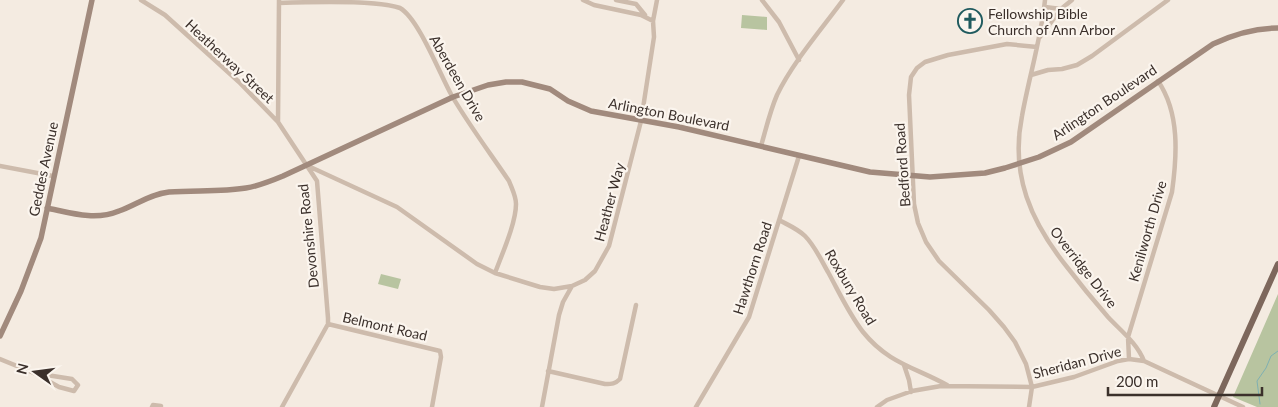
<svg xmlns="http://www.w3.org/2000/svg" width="1278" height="407" viewBox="0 0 1278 407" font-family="Lato,sans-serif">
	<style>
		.green { fill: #b8c4a0 }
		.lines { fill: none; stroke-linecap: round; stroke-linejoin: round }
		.stream { stroke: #7fb0b2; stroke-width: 1 }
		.street { stroke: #cdbbac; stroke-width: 4.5 }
		.secondary { stroke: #a18a7d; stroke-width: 5.5 }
		.primary { stroke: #7d675c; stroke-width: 6 }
		.labels { text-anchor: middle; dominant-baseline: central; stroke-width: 4.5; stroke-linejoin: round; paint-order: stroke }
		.poi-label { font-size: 14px; fill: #3b302b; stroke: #fbf5ee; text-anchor: start }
		.street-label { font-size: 14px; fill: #3b302b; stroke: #fbf5ee }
	</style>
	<rect width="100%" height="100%" fill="#f4ebe1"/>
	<path class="green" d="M742 15 767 17V30L741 28Z
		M381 274 401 279 398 289 378 284Z
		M1278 294V407H1257L1233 397Z"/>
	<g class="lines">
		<path class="stream" d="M1260 404 1257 381 1266 368 1271 356 1278 351"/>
		<path class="street" d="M141 0 165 15 239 82 278 122
			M279 0 278 122 317 181 328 318V324L282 407
			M583 0 594 5 641 15 653 21
			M616 0 636 4 645 15
			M762 0 779 22 799 60
			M1045 0C1041 39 1029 77 1022 116 1010 175 1031 222 1067 267 1080 284 1094 301 1108 317 1121 331 1137 343 1144 361
			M279 3C306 2 377 0 400 8 419 19 440 75 452 96 469 125 490 153 509 181 512 189 516 196 516 204 516 223 502 254 495 273
			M1045 7 1061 9
			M1040 37 1061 9 1072 0
			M1031 75 1048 70 1062 69 1077 65 1092 56 1168 0
			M761 146C766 129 770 111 777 95 793 62 821 30 843 0
			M306 165 397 207 477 264 495 273 540 287 554 289 572 286 585 280 595 271 609 246 641 121 654 37 653 21 657 0
			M0 166 53 176
			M779 220C788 225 798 229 805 236 815 246 821 260 828 272 839 292 849 314 863 332 888 363 914 367 947 385
			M328 324 440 351 441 357 432 407
			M0 359 34 373 59 387 74 391 78 385 72 379 34 373
			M1129 359 1128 337 1172 192C1177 156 1180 113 1158 81
			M904 365 909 380 911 392
			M548 371 605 384C612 384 615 384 620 379L636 305
			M152 407 153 405 161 406
			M542 407 559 315 563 302 572 286
			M696 407 749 317 799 156
			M877 407 887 400 912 391 941 386 1032 387 1074 377 1118 361 1129 359 1144 361 1243 407
			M1029 407 1032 387 1026 364 1015 342 1004 327 989 310 939 261 926 242 918 223 914 204 909 95 911 77 917 68 925 62 948 55 1007 44 1037 47"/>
		<path class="secondary" d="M47 208C71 213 95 221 119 211 136 205 150 194 169 192 195 190 221 192 246 188 259 186 271 181 283 176L453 97 488 85 506 82H522L550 89 568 101 591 111 679 127 870 172 930 177 985 173 1005 168 1039 157 1071 142 1213 44C1234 34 1254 28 1278 28
			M0 336 21 291 41 238 92 0"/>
		<path class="primary" d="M1214 407 1278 264"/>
	</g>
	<defs>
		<symbol id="church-ring" viewBox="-11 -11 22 22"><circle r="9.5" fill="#fbf5ee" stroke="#1f5a5e" stroke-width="1.5"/><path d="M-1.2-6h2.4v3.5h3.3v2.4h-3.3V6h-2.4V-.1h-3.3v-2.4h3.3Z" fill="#1f5a5e"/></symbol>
	</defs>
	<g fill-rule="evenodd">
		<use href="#church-ring" x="956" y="7" width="28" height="28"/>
	</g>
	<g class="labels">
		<g class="poi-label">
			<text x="988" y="13">Fellowship Bible<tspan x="988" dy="16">Church of Ann Arbor</tspan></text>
		</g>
		<g class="street-label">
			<text transform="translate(230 61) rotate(43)">Heatherway Street</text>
			<text transform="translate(458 78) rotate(60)">Aberdeen Drive</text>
			<text transform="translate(1104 102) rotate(-34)">Arlington Boulevard</text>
			<text transform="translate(669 114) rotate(11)">Arlington Boulevard</text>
			<text transform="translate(902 165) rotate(-94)">Bedford Road</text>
			<text transform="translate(43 169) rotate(-78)">Geddes Avenue</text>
			<text transform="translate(609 202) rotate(-75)">Heather Way</text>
			<text transform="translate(1147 231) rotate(-74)">Kenilworth Drive</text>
			<text transform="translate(308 236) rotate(-96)">Devonshire Road</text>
			<text transform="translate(1084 267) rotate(52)">Overridge Drive</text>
			<text transform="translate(752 268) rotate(-72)">Hawthorn Road</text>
			<text transform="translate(851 287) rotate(59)">Roxbury Road</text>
			<text transform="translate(385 326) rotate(13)">Belmont Road</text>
			<text transform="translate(1077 362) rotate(-15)">Sheridan Drive</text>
		</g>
	</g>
	<g transform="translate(35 372) rotate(284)" stroke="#fbf5ee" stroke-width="4" paint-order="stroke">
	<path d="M0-4L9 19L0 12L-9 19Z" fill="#3b302b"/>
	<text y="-8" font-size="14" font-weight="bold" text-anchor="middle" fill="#3b302b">N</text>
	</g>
	<path d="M1108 387v8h154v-8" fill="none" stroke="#3b302b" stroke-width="2.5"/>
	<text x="1116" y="387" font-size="15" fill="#3b302b" stroke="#fbf5ee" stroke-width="4" paint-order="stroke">200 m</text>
</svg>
